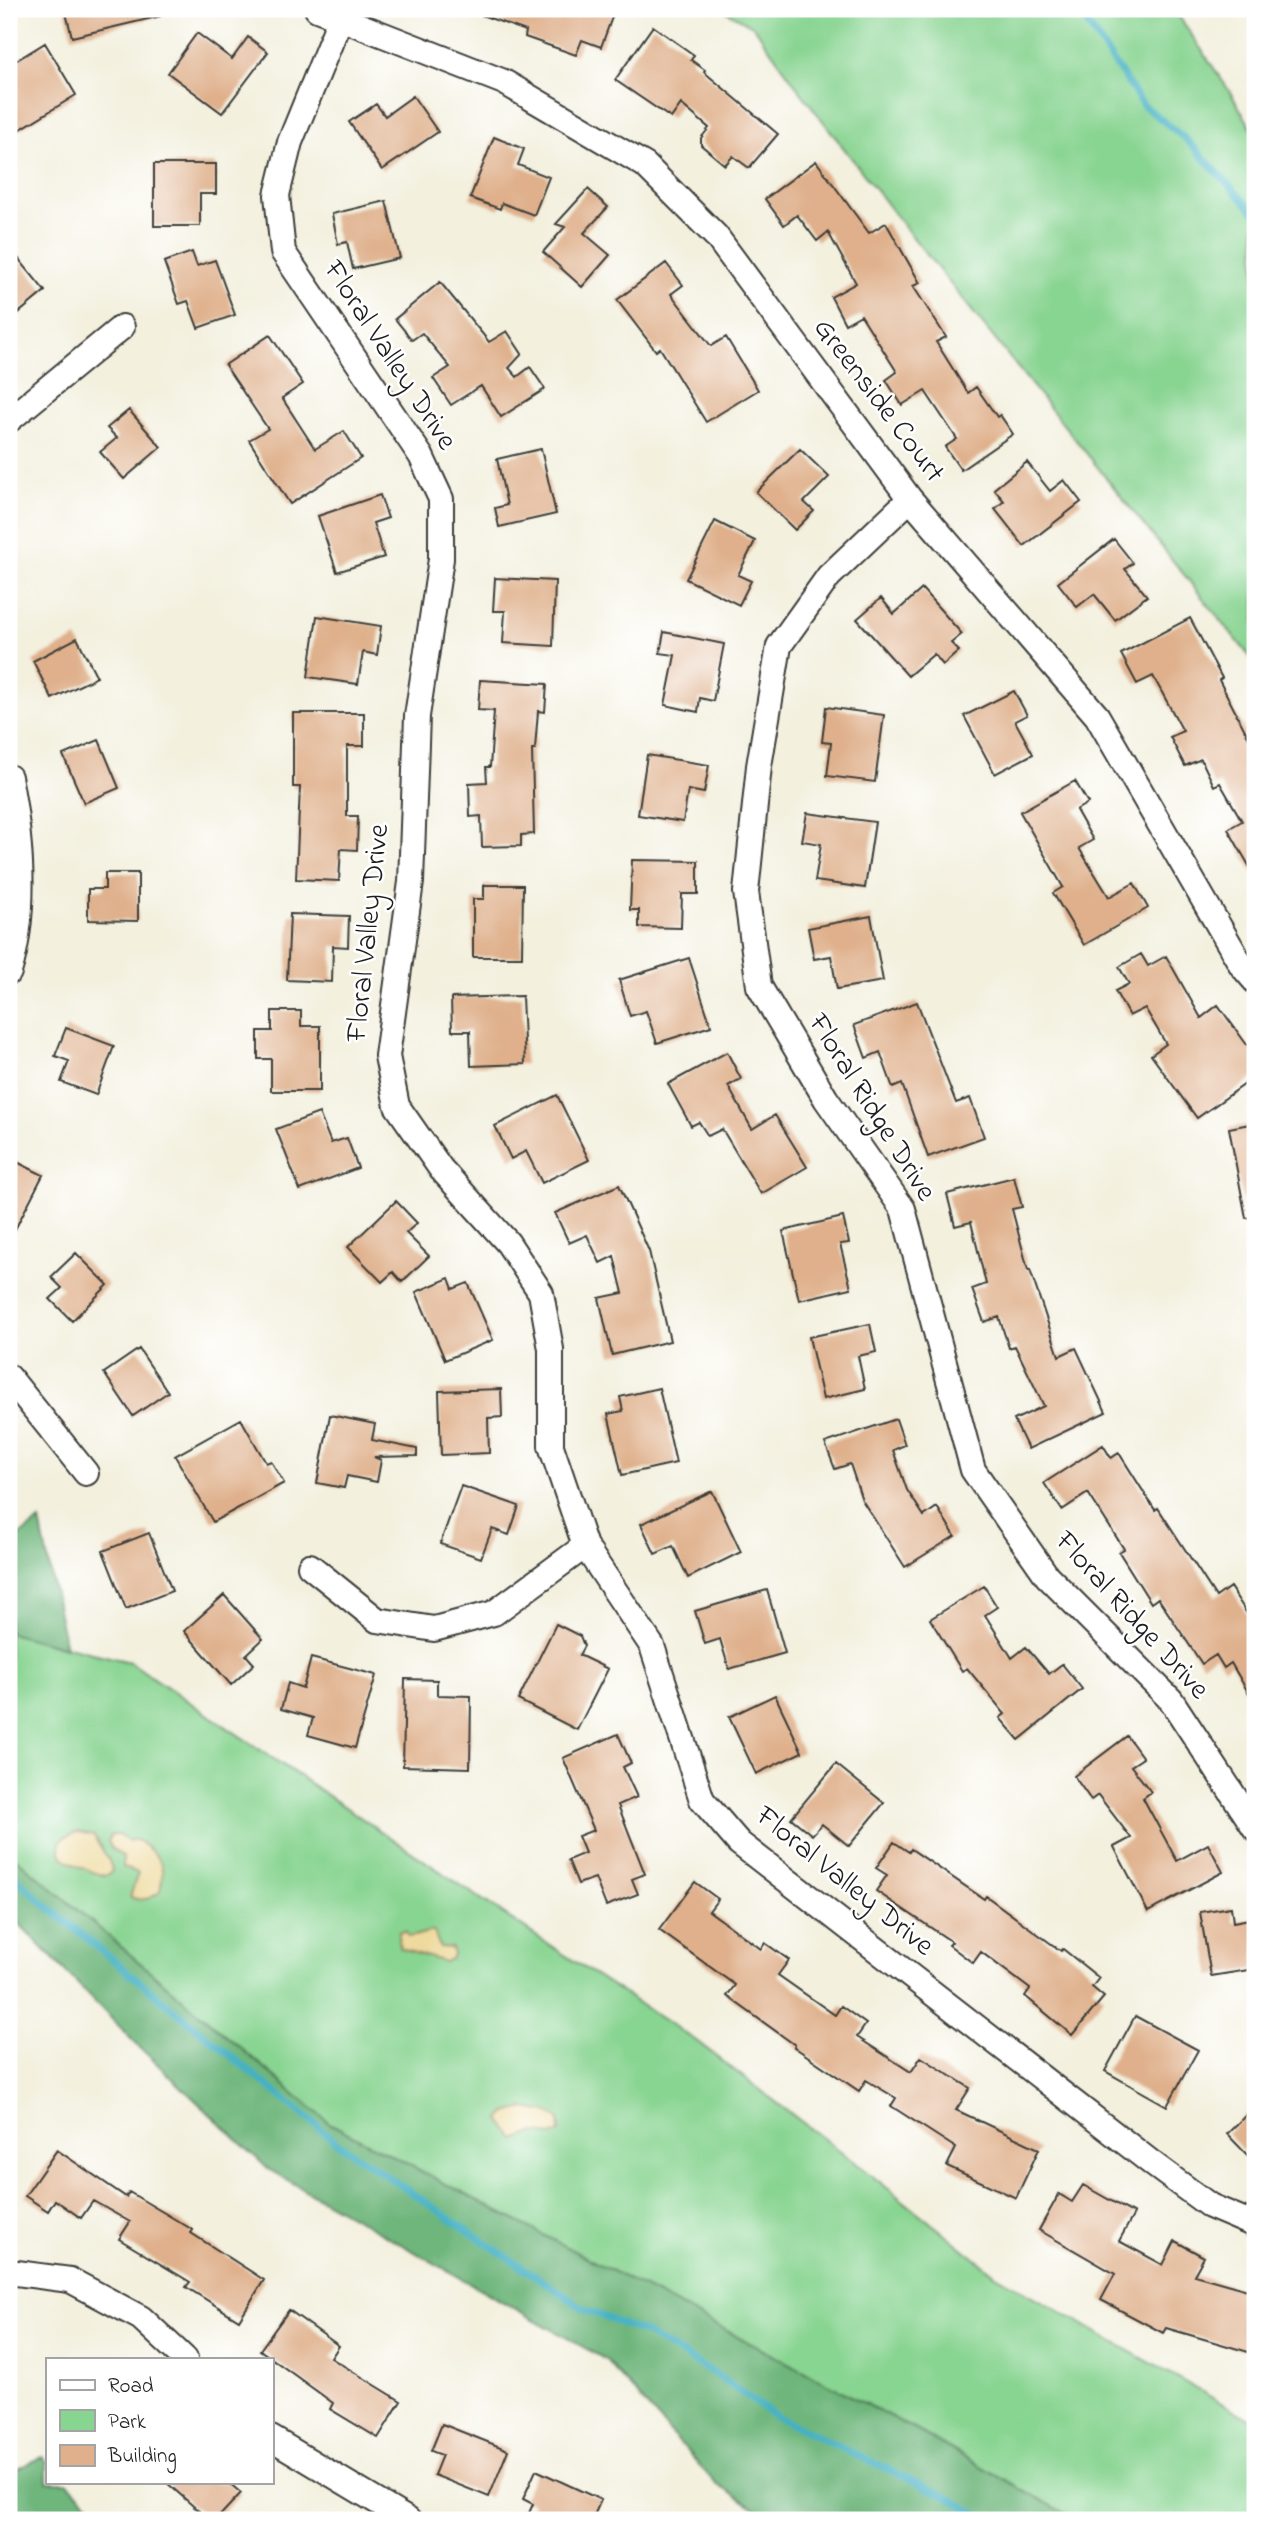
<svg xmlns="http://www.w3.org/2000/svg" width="1264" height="2529" viewBox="0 0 1264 2529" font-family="'Indie Flower',sans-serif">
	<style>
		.green { fill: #88d491; stroke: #527856; stroke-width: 2 }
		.forest { fill: #6eb67b; stroke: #45694c; stroke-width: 2 }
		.sand { fill: #eeda9e; stroke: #857b5d; stroke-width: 2 }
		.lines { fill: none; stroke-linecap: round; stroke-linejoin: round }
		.stream { stroke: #45b1c3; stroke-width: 7 }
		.building { fill: #dfb08b }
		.street-casing { stroke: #3c3c39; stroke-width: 28 }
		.street { stroke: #fff; stroke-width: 24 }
		.labels { text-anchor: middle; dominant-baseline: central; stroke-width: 5; stroke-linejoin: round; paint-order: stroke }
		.street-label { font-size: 30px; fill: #1c1c1c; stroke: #fff }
	</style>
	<rect width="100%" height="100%" fill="#fff"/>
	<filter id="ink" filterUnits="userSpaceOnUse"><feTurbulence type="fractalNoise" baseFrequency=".0143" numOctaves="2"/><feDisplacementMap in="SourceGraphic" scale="14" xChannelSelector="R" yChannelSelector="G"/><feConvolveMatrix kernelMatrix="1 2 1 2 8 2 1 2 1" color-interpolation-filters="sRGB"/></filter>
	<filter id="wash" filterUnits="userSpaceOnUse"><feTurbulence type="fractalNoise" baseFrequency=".00686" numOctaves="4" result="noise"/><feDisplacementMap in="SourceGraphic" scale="28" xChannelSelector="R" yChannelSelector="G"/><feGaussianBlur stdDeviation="1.57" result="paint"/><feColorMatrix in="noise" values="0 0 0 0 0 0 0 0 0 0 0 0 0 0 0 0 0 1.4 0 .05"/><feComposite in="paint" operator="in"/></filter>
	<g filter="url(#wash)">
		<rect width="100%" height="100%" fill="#f3f0de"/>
		<path class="green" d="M722 9H1174L1230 92 1255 134V663L895 215 803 95 754 27Z
			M9 1633 130 1662 548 1944 695 2040 876 2179 996 2275 1255 2422V2520H1077L916 2430 329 2123 9 1852Z"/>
		<path class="forest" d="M40 1521 66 1648 9 1633V1543Z
			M9 1852 329 2123 916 2430 1077 2520H775L716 2484 606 2360 268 2169 135 2043 9 1913Z
			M42 2457 47 2462V2482H67L107 2520H9V2473Z"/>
		<path class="sand" d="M78 1832 94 1835C99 1850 111 1856 112 1872L105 1876C94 1872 65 1864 61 1853 59 1850 60 1846 60 1842L64 1837Z
			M111 1835H118L128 1841C137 1838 140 1842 147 1847 165 1862 164 1870 160 1892 150 1899 141 1902 130 1897L138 1873 123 1867V1857L112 1849 108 1841Z
			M406 1931 408 1936C417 1938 425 1930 434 1932L440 1947 452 1948 453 1954 451 1959 445 1962 401 1949 398 1942 399 1932Z
			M525 2108 548 2112 559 2119 560 2132 553 2135 534 2133 515 2140 500 2119 506 2113Z"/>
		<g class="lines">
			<path class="stream" d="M1077 9 1143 105 1187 140 1255 213
				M9 1871 42 1902 339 2144 586 2310 645 2333 707 2369 775 2416 947 2497 989 2520"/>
		</g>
		<g id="blocks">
			<path class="building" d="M65 9H160L161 16 72 37Z
				M471 9H615L601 47 582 40 576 55 525 37 526 31 470 11Z
				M653 26 694 55 691 60 705 70 704 72 778 134 749 168 733 156 725 165 701 145V138L709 128 681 104 671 118 615 80Z
				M197 33 232 59 248 37 268 52 222 113 168 73Z
				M45 43 76 95 19 130 9 112V65Z
				M413 96 438 132 382 170 349 122 376 104 385 116Z
				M494 137 524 149 518 165 549 177 534 215 502 203 500 209 470 198Z
				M816 161 869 233 886 223 920 283 913 286 946 337 936 342 968 393 976 387 997 417 1000 415 1013 434 961 470 945 447 957 439 925 391 902 405 886 380 897 372 861 315 845 324 831 297 856 283 828 232 817 241 797 215 784 225 765 199Z
				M154 164H216V194H200V226H154Z
				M588 189 608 207 584 233 610 255 582 287 543 252 565 227 556 224Z
				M386 201 400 258 353 269 347 242 338 244 332 214Z
				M9 247 45 291 9 321Z
				M192 252 197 266 215 260 235 315 198 328 188 301 179 304 164 262Z
				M666 263 683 285 671 294 711 346 726 337 758 390 706 422 660 348 656 351 617 300Z
				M440 282 489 342 507 331 522 354 509 368 517 377 530 367 545 389 501 417 481 386 451 405 433 378 450 367 422 333 412 340 395 319Z
				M270 335 303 384 282 398 315 449 344 431 361 458 290 504 249 440 268 429 225 365Z
				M129 410 161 447 124 479 100 452 117 438 107 428Z
				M541 449 556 514 499 527 495 508 507 505 497 459Z
				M800 449 829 477 804 502 814 511 795 530 756 492Z
				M1027 462 1050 491 1064 480 1081 502 1024 546 995 509 1004 501 994 489Z
				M380 495 388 518 373 523 384 557 337 572 318 516Z
				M715 521 755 541 738 575 751 581 739 605 686 579Z
				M1114 539 1133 563 1125 569 1147 596 1115 620 1094 594 1077 607 1058 583Z
				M495 578 555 581 553 646 503 643 505 611H493Z
				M922 589 962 634 951 643 959 651 943 665 934 654 908 676 857 619 881 598 894 614Z
				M317 616 381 626 377 655 363 652 358 684 308 677Z
				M1190 618 1222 678 1219 680 1255 750V876L1228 829 1242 821 1220 783 1214 786 1201 759 1185 766 1170 737 1183 731 1153 676 1137 684 1121 654Z
				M664 632 724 644 713 701 700 698 698 712 665 705 675 655 660 653Z
				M77 638 97 677 52 699 33 661Z
				M480 680 547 684 545 712 538 711 535 749H532L534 834 521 835V846L482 847 481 816 470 817 469 783 487 782 486 767H490L494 711 478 710Z
				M1014 691 1027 715 1015 721 1033 754 995 774 964 716Z
				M826 707 884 715 875 782 827 776 831 743 822 742Z
				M293 713H364V746H347V816H358L357 850 341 849 339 881 296 879 300 787H293Z
				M99 740 119 788 84 803 63 755Z
				M647 755 709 765 704 793 688 790 683 822 638 815Z
				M1075 781 1088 803 1076 810 1093 840 1079 848 1109 897 1134 883 1148 908 1084 945 1053 893 1063 887 1020 812Z
				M807 813 875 822 865 888 815 881 821 844 802 841Z
				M632 860 698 861V894H682L681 928 639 927V910H630Z
				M105 873H138V921L88 920V889H105Z
				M484 885H523L522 957H473V899H484Z
				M290 914 349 916 348 947 333 946 332 982 287 980Z
				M871 916 883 981 837 989 831 956 814 959 808 928Z
				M1141 954 1148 966 1166 956 1201 1018 1218 1005 1255 1056V1077L1197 1118 1151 1055 1166 1044 1145 1008 1129 1016 1115 991 1129 984 1119 967Z
				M689 958 711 1026 657 1043 646 1011 630 1016 619 980Z
				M522 996 525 1064 471 1066 470 1031H452L451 998Z
				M917 1002 956 1103 970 1098 984 1137 928 1157 902 1084 893 1088 880 1052 866 1058 854 1025Z
				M272 1011H301V1026H320V1091H271V1059H258V1031H272Z
				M66 1028 114 1046 96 1095 61 1082 69 1061 55 1056Z
				M727 1052 741 1079 728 1086 752 1129 775 1115 807 1167 761 1194 722 1129 708 1136 699 1122 691 1126 668 1084Z
				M557 1095 589 1160 542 1183 526 1151 511 1159 495 1126Z
				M319 1113 331 1143 347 1138 358 1168 300 1190 276 1129Z
				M1255 1123V1217L1246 1218 1229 1128Z
				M9 1158 43 1175 9 1241Z
				M1014 1177 1022 1207 1012 1209 1028 1270H1030L1059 1356 1076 1348 1106 1412 1028 1449 1014 1420 1044 1406 1015 1346 1009 1348 999 1317 984 1322 972 1289 986 1284 971 1222 955 1226 947 1194Z
				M619 1185 649 1251 670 1341 612 1355 599 1298 623 1293 614 1256 600 1263 587 1235 569 1243 555 1213Z
				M396 1201 417 1223 406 1233 429 1256 402 1282 393 1272 382 1282 348 1247Z
				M843 1217 849 1243 840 1244 851 1288 799 1300 783 1231Z
				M76 1253 108 1285 72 1321 50 1299 62 1288 51 1277Z
				M449 1278 453 1289 468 1283 493 1340 445 1360 416 1292Z
				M870 1324 876 1352 858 1356 865 1389 823 1399 809 1337Z
				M139 1349 168 1392 133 1416 104 1373Z
				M659 1388 676 1463 622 1475 608 1414 623 1411 620 1397Z
				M501 1389 502 1417 488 1418 489 1453 441 1455 439 1391Z
				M330 1415 375 1424 372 1440 417 1449V1456L374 1457 381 1460 377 1482 347 1476 344 1488 317 1483Z
				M241 1419 266 1463 271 1461 284 1483 213 1522 175 1456Z
				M896 1419 905 1445 893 1450 907 1490 924 1516 937 1507 955 1536 905 1567 862 1500 850 1464 835 1469 825 1443Z
				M1103 1445 1111 1458 1119 1453 1155 1510 1158 1508 1216 1597 1230 1587 1255 1626V1704L1231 1663 1224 1668 1216 1655 1202 1664 1158 1598 1151 1603 1119 1552 1124 1549 1088 1493 1062 1510 1044 1483Z
				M461 1486 519 1506 509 1535 492 1529 481 1558 440 1544Z
				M712 1491 741 1552 688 1578 673 1546 655 1554 641 1524Z
				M149 1533 172 1591 126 1609 103 1551Z
				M984 1586 997 1607 985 1615 1012 1658 1026 1647 1049 1674 1062 1664 1082 1689 1019 1740 1000 1718 1005 1714 967 1668 962 1671 930 1619Z
				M767 1590 785 1653 729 1669 720 1639 705 1644 695 1611Z
				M224 1595 263 1639 246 1655 254 1664 231 1685 184 1631Z
				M556 1624 580 1636 584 1646 579 1655 608 1669 577 1730 518 1700Z
				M311 1658 376 1675 355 1748 308 1735 313 1718 281 1709 288 1683 303 1688Z
				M405 1679 437 1680V1695L471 1696 470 1768 403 1766Z
				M775 1695 802 1752 756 1774 729 1717Z
				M618 1734 631 1763 623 1767 637 1797 618 1805 645 1874 632 1879 638 1894 606 1906 595 1878 578 1884 568 1860 585 1853 578 1836 594 1830 563 1758Z
				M1127 1736 1143 1758 1131 1766 1151 1792 1143 1798 1177 1861 1208 1844 1223 1872 1148 1912 1114 1847 1131 1838 1098 1795 1091 1800 1074 1776Z
				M836 1764 884 1803 849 1846 822 1824 812 1835 791 1818Z
				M894 1842 909 1852 911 1849 984 1899 986 1896 1061 1951 1063 1949 1099 1978 1092 1987 1104 1997 1072 2035 1025 1996 1030 1989 981 1952 973 1963 949 1945 952 1942 876 1891 887 1875 876 1868Z
				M695 1882 718 1899 709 1911 761 1949 765 1943 789 1960 778 1975 835 2015 841 2006 866 2024 857 2037 911 2072 921 2057 970 2088 956 2110 1039 2149 1016 2198 947 2166 956 2148 891 2106 896 2098 866 2080 859 2091 794 2047 795 2045 727 1996 735 1985 659 1930Z
				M1231 1907 1233 1922 1255 1918V1969L1211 1976 1200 1912Z
				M1135 2016 1198 2050 1167 2106 1105 2071Z
				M1255 2106V2163L1227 2134Z
				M57 2150 126 2197 129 2192 193 2230 191 2233 264 2280 239 2320 186 2287 190 2282 119 2239 130 2222 93 2201 81 2218 55 2200 48 2211 25 2196Z
				M1083 2185 1134 2214 1119 2241 1163 2265 1175 2241 1204 2257 1194 2275 1255 2292V2354L1166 2328 1163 2333 1101 2300 1115 2274 1039 2230 1059 2194 1072 2202Z
				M289 2310 339 2346 331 2358 401 2401 378 2438 330 2409 333 2403 260 2350Z
				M442 2424 508 2450 489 2497 434 2475 442 2455 431 2451Z
				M536 2470 601 2500 592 2520H526L533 2504 523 2499Z
				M166 2482H228L241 2493 216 2520H209Z"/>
		</g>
	</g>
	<g filter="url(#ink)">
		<use href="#blocks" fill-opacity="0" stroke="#3c3c39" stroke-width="2"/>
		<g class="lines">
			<defs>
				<path id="street" d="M317 9 504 82 645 165 716 236 910 499 1097 716 1242 966 1255 981
					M340 19 290 142 277 195 283 252 421 456 441 499V559L417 716 411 882 387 1056 397 1106 441 1169 508 1243 541 1293 551 1349V1446L585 1546 652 1646 702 1800 739 1843 1153 2164 1210 2206 1255 2225
					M9 420 122 327
					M910 499 829 576 779 646 759 766 746 892 759 986 826 1099 903 1209 973 1470 1047 1576 1171 1700 1255 1828
					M9 777C21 838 27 912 9 972
					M9 1377 86 1473
					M310 1566 377 1620 434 1629 494 1613 585 1546
					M9 2272 70 2280 141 2318 185 2359
					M271 2438 408 2520"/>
			</defs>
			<use href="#street" class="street-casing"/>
			<use href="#street" class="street"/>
		</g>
	</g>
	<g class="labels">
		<g class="street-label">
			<text transform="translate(389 356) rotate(57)">Floral Valley Drive</text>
			<text transform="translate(878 401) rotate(53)">Greenside Court</text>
			<text transform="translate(369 933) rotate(-84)">Floral Valley Drive</text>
			<text transform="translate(871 1108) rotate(58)">Floral Ridge Drive</text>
			<text transform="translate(1131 1616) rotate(48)">Floral Ridge Drive</text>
			<text transform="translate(844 1882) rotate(39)">Floral Valley Drive</text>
		</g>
	</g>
	<rect width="1264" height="2529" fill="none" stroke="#fff" stroke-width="35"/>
	<rect x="46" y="2358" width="228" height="126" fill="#ffffff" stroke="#a4a4a4" stroke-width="2"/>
	<rect x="60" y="2380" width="35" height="10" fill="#ffffff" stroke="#a4a4a4" stroke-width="2"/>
	<text x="108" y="2392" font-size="21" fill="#1c1c1c">Road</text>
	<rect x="60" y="2410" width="35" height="21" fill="#88d491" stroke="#a4a4a4" stroke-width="2"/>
	<text x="108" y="2428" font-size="21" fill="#1c1c1c">Park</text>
	<rect x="60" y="2445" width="35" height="21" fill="#dfb08b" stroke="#a4a4a4" stroke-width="2"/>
	<text x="108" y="2462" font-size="21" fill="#1c1c1c">Building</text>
</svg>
